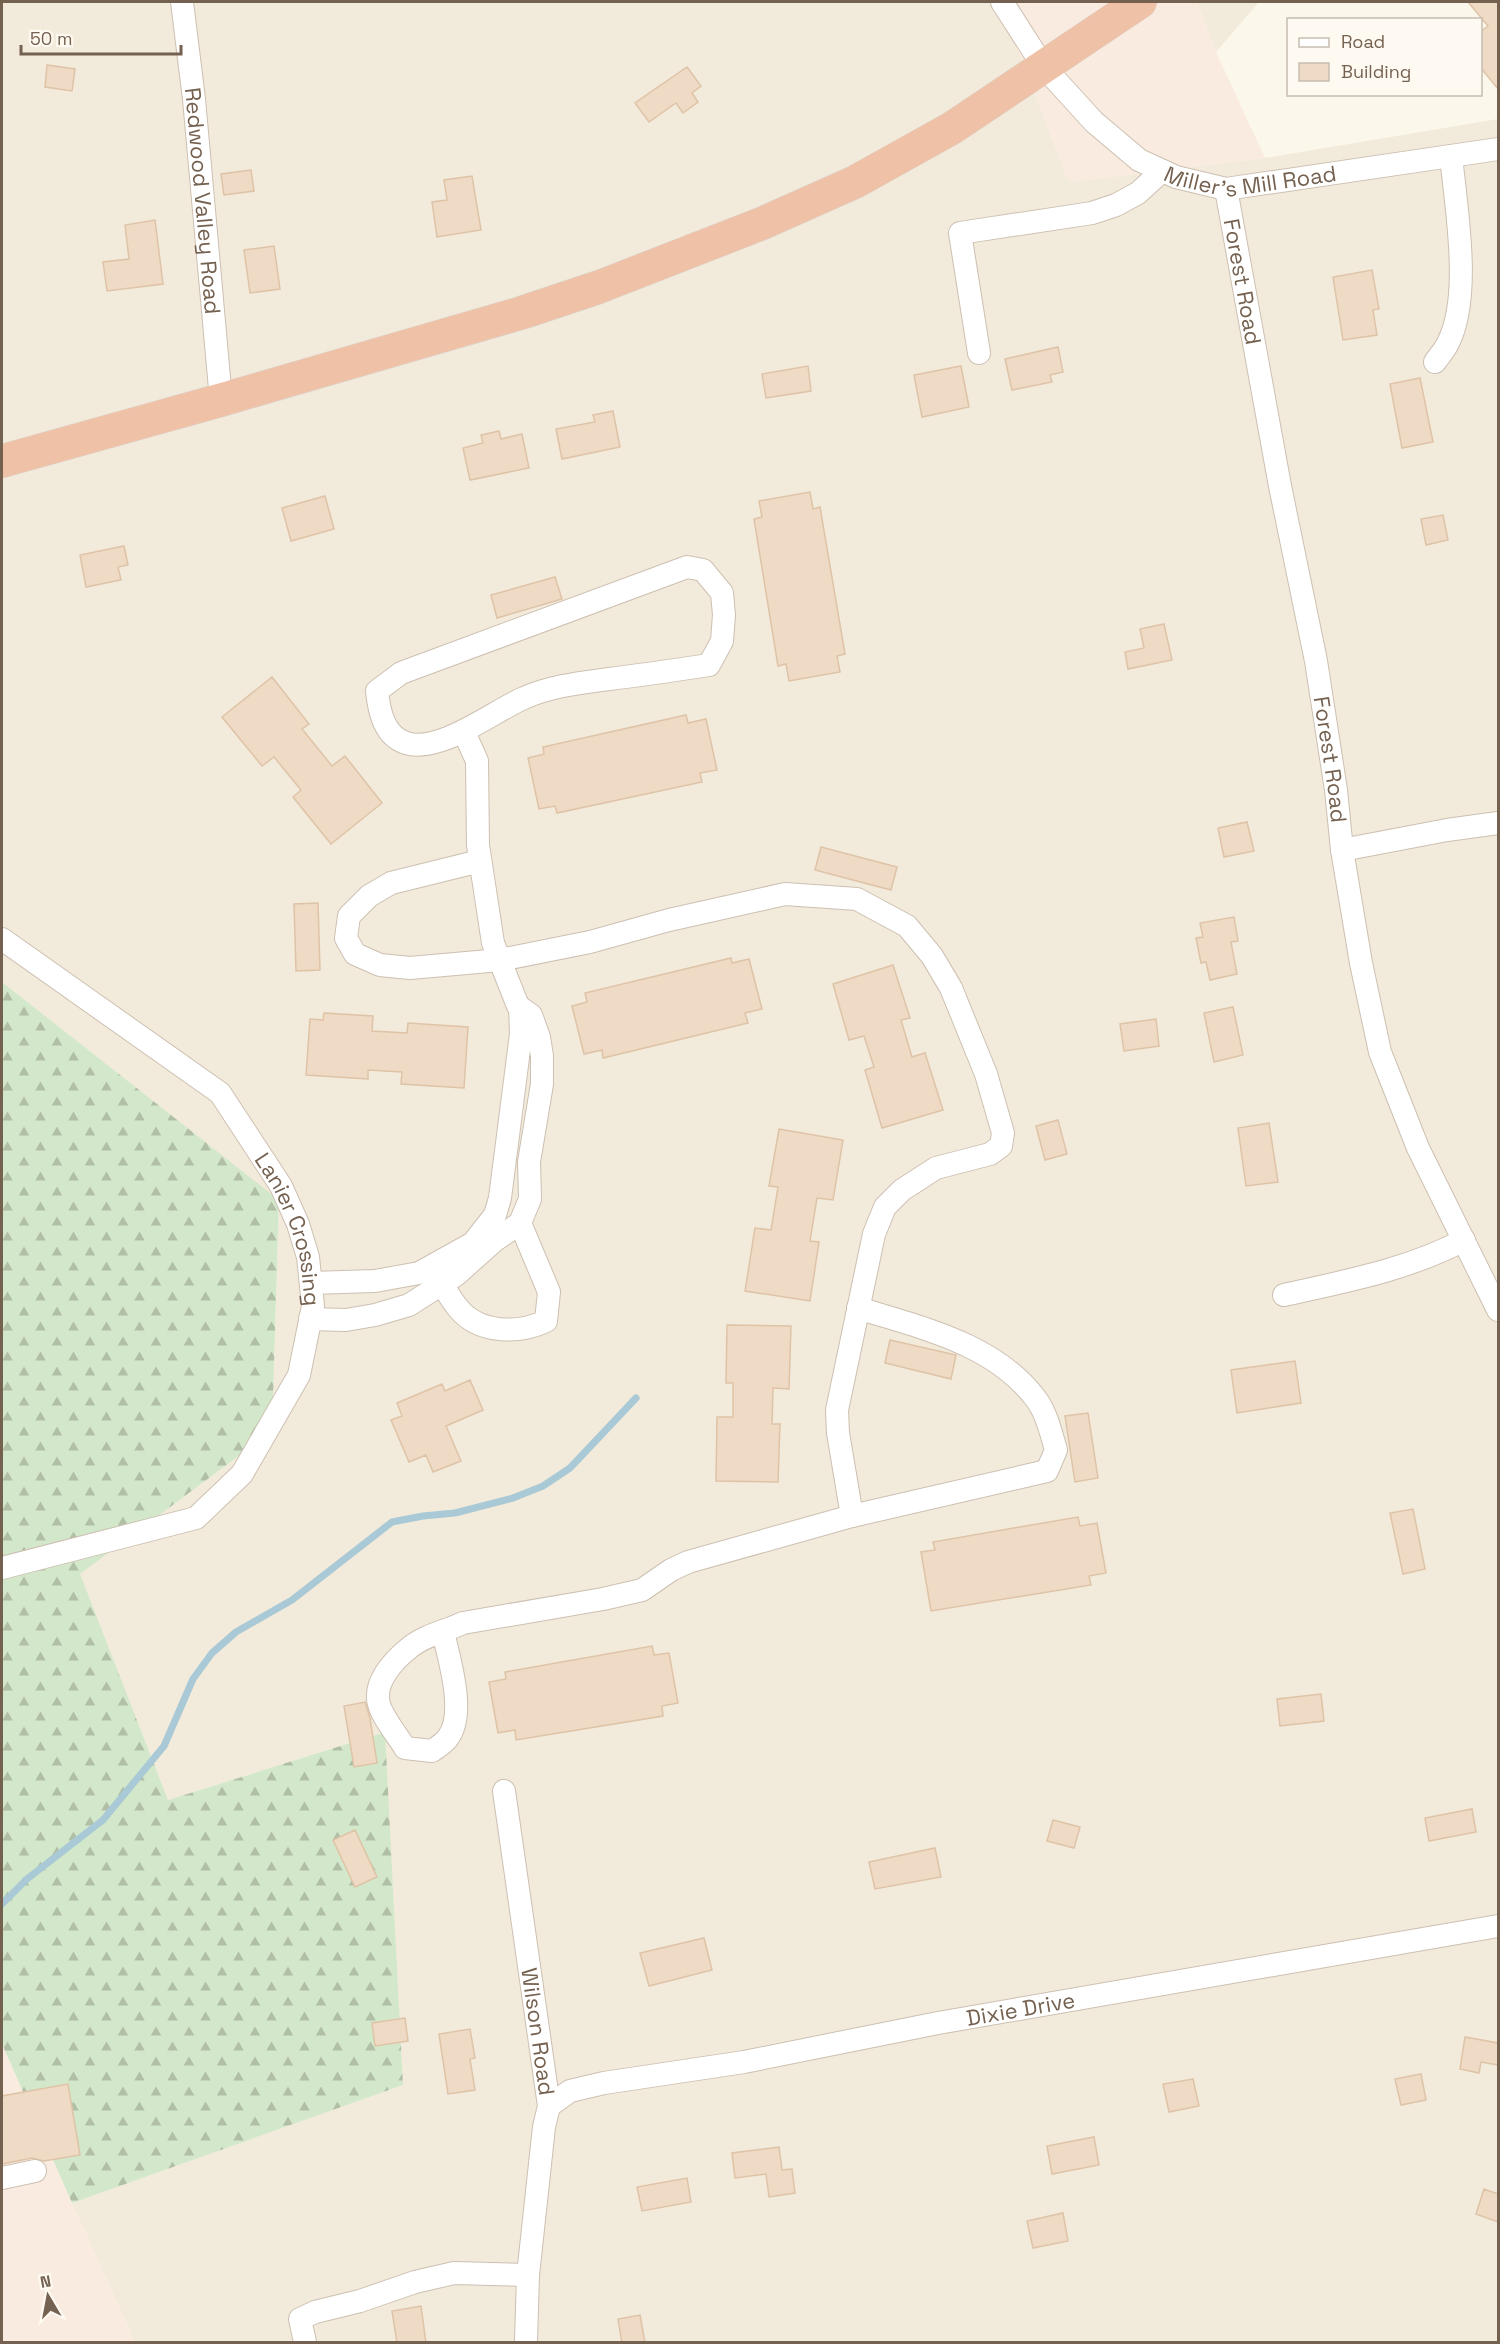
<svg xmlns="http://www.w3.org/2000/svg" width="1500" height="2344" viewBox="0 0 1500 2344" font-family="'Space Grotesk',sans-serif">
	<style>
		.residential { fill: #f2eada }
		.commercial { fill: #faebe0 }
		.forest { fill: url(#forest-firs) }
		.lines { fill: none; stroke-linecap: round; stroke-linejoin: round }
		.stream { stroke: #a8c9d5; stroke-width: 7 }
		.building { fill: #eedac5; stroke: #dfc3a7; stroke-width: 1.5 }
		.minor-casing { stroke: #cdc0b2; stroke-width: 24 }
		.highway-casing { stroke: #dbd6d2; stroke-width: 34 }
		.minor { stroke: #fff; stroke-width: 22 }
		.highway { stroke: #efc2a8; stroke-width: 33 }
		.labels { text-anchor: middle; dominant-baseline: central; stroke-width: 4.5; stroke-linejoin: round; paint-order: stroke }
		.street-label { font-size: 22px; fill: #756150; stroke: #fefaf2 }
	</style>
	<defs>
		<pattern id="forest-firs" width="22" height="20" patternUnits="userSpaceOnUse" patternTransform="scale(1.5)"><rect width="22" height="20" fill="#d3e8ca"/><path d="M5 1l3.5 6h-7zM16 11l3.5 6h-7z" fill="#b0bfa6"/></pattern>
	</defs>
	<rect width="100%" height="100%" fill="#fbf7eb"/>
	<path class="residential" d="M2 2H999L1069 182 1265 158 1498 119V2342H135L72 2203 403 2085 384 1732 168 1800 79 1574 272 1431 279 1201 2 982Z
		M1197 2H1259L1216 52Z"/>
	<path class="commercial" d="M999 2H1197L1216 52 1265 158 1069 182Z
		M2 2044 72 2203 135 2342H2Z"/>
	<path class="forest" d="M2 982 279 1200 272 1431 80 1574 168 1800 385 1732 403 2085 72 2203 2 2044Z"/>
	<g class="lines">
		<path class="stream" d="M2 1904 27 1879 103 1820 164 1746 193 1679 212 1653 236 1632 292 1600 392 1522 423 1516 455 1513 513 1498 543 1486 570 1468 636 1398"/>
	</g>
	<path class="building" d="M1468 2H1498V89L1480 67V32L1488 26Z
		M47 65 75 69 72 91 45 87Z
		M687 67 701 86 692 93 698 102 683 113 676 103 649 122 635 103Z
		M251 170 254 191 224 195 221 174Z
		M472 176 481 230 437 237 432 202 447 200 444 180Z
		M155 220 163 284 107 291 103 262 129 259 125 225Z
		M274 246 280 289 250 293 244 250Z
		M1372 270 1379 309 1373 310 1377 335 1343 340 1333 277Z
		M1058 347 1063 372 1050 375 1052 382 1012 390 1005 359Z
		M808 366 811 391 766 398 762 374Z
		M961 366 969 407 922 417 914 375Z
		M1420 378 1433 442 1402 448 1390 384Z
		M613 411 620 447 562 459 556 429 595 422 593 415Z
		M499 431 501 439 522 434 529 468 470 480 463 448 483 443 481 435Z
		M810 492 813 509 820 507 845 654 837 656 840 672 789 681 786 664 778 666 754 519 762 517 759 501Z
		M325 496 334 529 291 541 282 508Z
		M1443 515 1448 540 1426 545 1421 519Z
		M124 546 128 565 118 567 121 580 86 587 80 555Z
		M555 577 562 599 497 618 491 595Z
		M1164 624 1172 660 1128 669 1125 652 1144 648 1140 629Z
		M272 677 309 724 302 729 332 766 345 756 382 803 331 844 293 797 301 790 274 757 262 766 222 717Z
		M686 715 688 723 706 719 717 770 700 773 702 782 557 813 555 806 539 809 528 758 544 754 543 747Z
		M1247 822 1254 851 1224 857 1218 828Z
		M821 847 897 867 891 890 815 870Z
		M318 903 320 970 296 971 294 904Z
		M1234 917 1238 941 1231 942 1237 974 1210 980 1206 962 1201 963 1196 938 1203 937 1200 923Z
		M731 958 732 963 749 959 762 1009 745 1013 748 1023 603 1058 602 1050 584 1054 572 1006 587 1002 585 993Z
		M893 965 910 1018 901 1020 912 1057 925 1053 943 1110 882 1128 865 1070 874 1067 864 1036 849 1040 833 984Z
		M1233 1007 1243 1055 1214 1062 1204 1013Z
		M324 1013 373 1016 372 1031 407 1033 408 1023 468 1027 464 1088 401 1084 402 1072 368 1070V1079L306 1075 310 1019 323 1020Z
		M1156 1019 1159 1046 1124 1051 1120 1024Z
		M1058 1120 1067 1154 1045 1160 1036 1126Z
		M1269 1123 1278 1182 1246 1186 1238 1128Z
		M779 1129 843 1140 833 1200 817 1198 810 1241 819 1242 810 1301 745 1291 755 1228 771 1230 778 1187 769 1186Z
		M727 1325 791 1326 789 1389 773 1388 772 1424H780L778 1482 716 1481 717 1417H733V1383H726Z
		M890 1340 956 1355 951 1379 885 1363Z
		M1295 1361 1301 1403 1237 1413 1231 1370Z
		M470 1380 483 1410 446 1426 461 1461 433 1472 426 1455 409 1462 391 1420 402 1416 397 1403 442 1384 445 1391Z
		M1088 1413 1098 1478 1075 1482 1065 1416Z
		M1413 1509 1425 1569 1403 1574 1390 1513Z
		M1078 1517 1080 1526 1097 1523 1106 1573 1089 1576 1091 1585 931 1611 921 1552 935 1550 933 1542Z
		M652 1646 654 1655 669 1653 678 1703 662 1706 663 1716 516 1740 515 1730 498 1733 489 1682 506 1679 505 1672Z
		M1321 1694 1324 1721 1280 1726 1277 1699Z
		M365 1702 370 1718 377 1763 354 1767 344 1706Z
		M1472 1809 1476 1832 1429 1841 1425 1818Z
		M1053 1820 1080 1827 1074 1848 1047 1841Z
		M355 1830 377 1877 355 1887 333 1840Z
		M935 1848 941 1877 875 1889 869 1862Z
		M704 1938 712 1970 649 1986 640 1953Z
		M405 2018 408 2041 375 2046 372 2023Z
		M470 2029 475 2058 470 2059 475 2090 448 2094 439 2034Z
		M1465 2037 1498 2043V2065L1481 2062 1479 2073 1460 2069Z
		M1421 2074 1426 2100 1401 2105 1395 2079Z
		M1193 2079 1199 2106 1169 2112 1163 2084Z
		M68 2084 80 2155 44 2161 32 2158 2 2164V2096Z
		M1094 2137 1099 2165 1052 2174 1047 2146Z
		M779 2147 782 2170 792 2169 795 2193 769 2197 766 2174 735 2178 732 2153Z
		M687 2178 691 2202 642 2211 637 2187Z
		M1484 2189 1498 2194V2222L1476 2214Z
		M1063 2213 1068 2241 1033 2248 1027 2221Z
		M421 2306 426 2343H397L392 2311Z
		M640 2315 645 2343H622L618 2319Z"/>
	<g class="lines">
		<defs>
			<g id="minor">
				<path id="s1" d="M182 2 194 99 221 400"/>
				<path id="s2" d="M1002 2 1043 66 1094 122 1139 160 1176 177 1226 189 1498 149"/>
				<path id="s3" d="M1226 189 1280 486 1316 661 1336 790 1342 850 1361 963 1380 1052 1418 1148 1498 1310"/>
				<path d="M979 353 960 233 1092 213 1116 205 1138 193 1162 171"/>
				<path d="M1435 362C1439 356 1445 350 1448 343 1472 297 1456 207 1451 156"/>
				<path d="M687 567 703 570 722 593 724 615 722 641 709 665C676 670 642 675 609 679 580 683 551 686 524 698 495 710 440 754 406 743 384 736 379 711 377 691L401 673Z"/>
				<path d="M1342 850 1447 830 1498 823"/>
				<path d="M480 861 391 883 369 896 349 916 346 938 355 954 380 965 410 968 500 960 590 942 669 920 785 894 857 899 907 926 932 956 951 988 986 1074 1003 1133 1001 1146 990 1154 936 1168 902 1190 885 1207 874 1234 837 1410 838 1433 852 1516"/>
				<path id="s4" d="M2 939 220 1093 281 1186 298 1224 308 1257 313 1306 299 1375 242 1474 196 1518 2 1568"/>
				<path d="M311 1283 375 1281 419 1273 473 1243 495 1215 500 1198 521 1034 520 1007"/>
				<path d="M442 1284C447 1292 452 1301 458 1308 479 1334 519 1334 546 1321L549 1292 520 1223"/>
				<path d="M1284 1295C1346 1281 1407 1270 1464 1240"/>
				<path d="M310 1319 346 1320 375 1315 409 1305 456 1275 494 1241 520 1223 530 1199 529 1162 542 1084V1056L539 1037 531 1015 518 1006 493 943 478 845 477 761 464 732"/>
				<path d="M443 1632C449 1659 467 1715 447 1739 443 1744 436 1748 432 1751L405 1748C398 1736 382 1717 379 1704 373 1683 393 1661 408 1649 422 1636 446 1631 463 1623L603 1599 642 1590 671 1570 688 1562 852 1516 1047 1471 1056 1450C1051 1433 1047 1414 1036 1399 994 1343 921 1328 858 1308"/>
				<path id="s5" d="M504 1791 549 2106 544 2127 528 2275 526 2342"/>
				<path id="s6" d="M549 2106 570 2091 604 2083 744 2062 938 2023 1498 1926"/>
				<path d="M2 2178 35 2171"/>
				<path d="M305 2342 300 2319 315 2312 360 2301 415 2282 454 2273 528 2275"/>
			</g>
			<path id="highway" d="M2 461 221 400 521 313 599 287 763 223 855 182 952 128 1140 2"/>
		</defs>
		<use href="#minor" class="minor-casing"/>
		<use href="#highway" class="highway-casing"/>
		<use href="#minor" class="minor"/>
		<use href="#highway" class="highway"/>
	</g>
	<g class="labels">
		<g class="street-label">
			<text stroke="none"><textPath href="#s2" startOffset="327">Miller's Mill Road</textPath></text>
			<text stroke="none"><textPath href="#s1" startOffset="200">Redwood Valley Road</textPath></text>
			<text stroke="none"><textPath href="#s3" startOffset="94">Forest Road</textPath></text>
			<text stroke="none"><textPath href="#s3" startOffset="580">Forest Road</textPath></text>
			<text stroke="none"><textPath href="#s4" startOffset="422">Lanier Crossing</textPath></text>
			<text stroke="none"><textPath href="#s6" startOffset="484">Dixie Drive</textPath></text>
			<text stroke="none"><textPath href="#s5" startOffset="243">Wilson Road</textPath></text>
		</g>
	</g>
	<rect width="1500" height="2344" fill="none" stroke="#756150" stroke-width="6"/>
	<rect x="1287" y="18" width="195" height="78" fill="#fefaf2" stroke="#c7bdb1" stroke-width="1.5"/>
	<rect x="1299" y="38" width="30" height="9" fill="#ffffff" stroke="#c7bdb1" stroke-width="1.5"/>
	<text x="1341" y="48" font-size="18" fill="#756150">Road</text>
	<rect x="1299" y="63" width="30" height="18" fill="#eedac5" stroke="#c7bdb1" stroke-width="1.5"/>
	<text x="1341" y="78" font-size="18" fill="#756150">Building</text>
	<g transform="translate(48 2296) rotate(350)" stroke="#fefaf2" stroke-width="4.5" paint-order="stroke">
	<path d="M0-4.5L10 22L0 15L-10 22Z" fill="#756150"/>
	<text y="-9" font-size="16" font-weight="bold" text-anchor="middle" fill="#756150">N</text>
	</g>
	<path d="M21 45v9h160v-9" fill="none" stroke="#756150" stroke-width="3"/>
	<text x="30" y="45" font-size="18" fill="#756150" stroke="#fefaf2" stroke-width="4.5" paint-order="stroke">50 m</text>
</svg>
